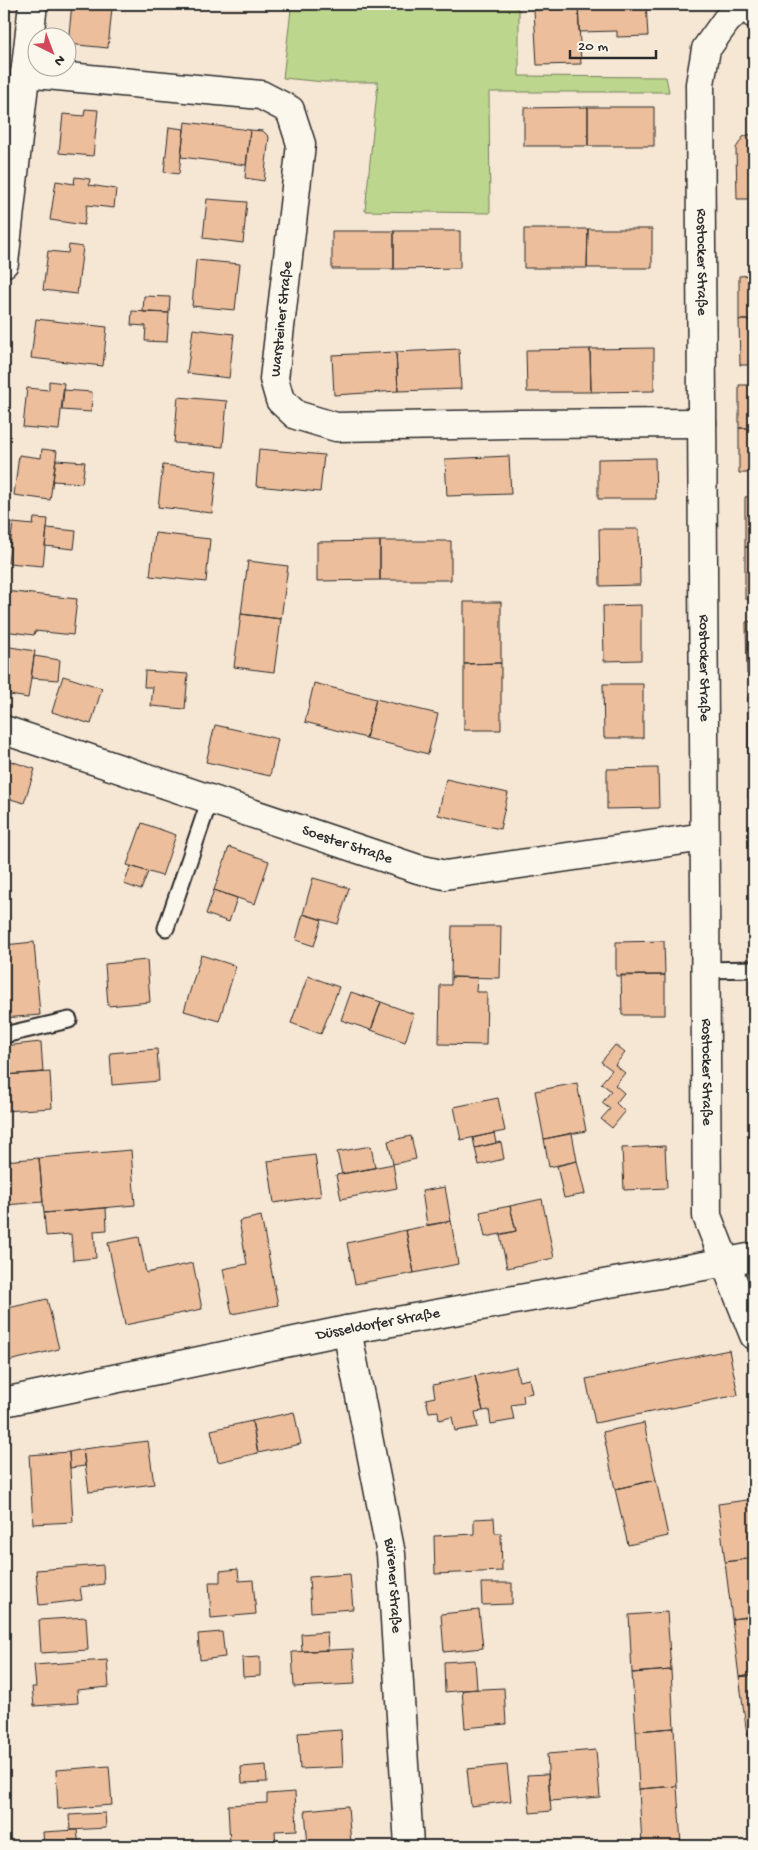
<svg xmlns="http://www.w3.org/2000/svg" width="758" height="1850" viewBox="0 0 758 1850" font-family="'Gochi Hand',sans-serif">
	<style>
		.green { fill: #bdd68d; stroke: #74805c }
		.building { fill: #ecbe9c; stroke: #2b2b2b }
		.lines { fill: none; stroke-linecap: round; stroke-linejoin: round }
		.service-casing { stroke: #2b2b2b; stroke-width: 19 }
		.minor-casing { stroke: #2b2b2b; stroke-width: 31 }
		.tertiary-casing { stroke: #2b2b2b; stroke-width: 31 }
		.service { stroke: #fbf7ec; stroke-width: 15 }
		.minor { stroke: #fbf7ec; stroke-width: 28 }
		.tertiary { stroke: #fbf7ec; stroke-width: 28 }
		.labels { text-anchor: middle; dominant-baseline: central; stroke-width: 4; stroke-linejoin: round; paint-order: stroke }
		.street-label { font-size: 15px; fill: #2b2b2b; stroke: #fbf7ec }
	</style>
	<rect width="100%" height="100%" fill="#f6e6d4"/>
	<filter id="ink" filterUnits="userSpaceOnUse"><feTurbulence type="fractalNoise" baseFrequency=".02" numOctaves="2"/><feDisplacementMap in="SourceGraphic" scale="10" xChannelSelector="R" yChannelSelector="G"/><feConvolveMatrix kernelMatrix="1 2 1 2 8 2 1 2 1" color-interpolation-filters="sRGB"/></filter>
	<g filter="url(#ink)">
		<path class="green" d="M267 4H512L519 10V76L666 77 669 92H489L490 213 365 211 378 82H324L283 78 291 9Z"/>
		<path class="building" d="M72 4 112 8 108 48 68 44Z
			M563 4H578L581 64 537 65 534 10 563 9Z
			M578 4H646L648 36 617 37V31L579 32Z
			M588 107H654V146H588Z
			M588 107V146H524V108Z
			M85 109 98 110 93 156 59 153 63 114 84 116Z
			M185 122 250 130 246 165 181 157Z
			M169 127 184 129 179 174 164 172Z
			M250 130 263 131 269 137 264 181 245 178Z
			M754 133V199H737L736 148 743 137Z
			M75 177 90 179 89 185 116 189 114 208 87 205 84 225 50 220 56 181 74 184Z
			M207 199 247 202 243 243 203 238Z
			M524 229H588L587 268H524Z
			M588 229H652V268H587Z
			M332 231H394V269H332Z
			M394 231H460V268L394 269Z
			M69 245 83 247 77 294 43 290 48 251 68 253Z
			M196 260 240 264 235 310 192 306Z
			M754 275V320H739V276Z
			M144 296 170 297 169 313 143 312Z
			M132 311 169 313 167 342 145 341 146 326 131 325Z
			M36 319 107 327 103 366 31 358Z
			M739 320H754V365H740Z
			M193 329 234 334 229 378 187 373Z
			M654 348V391L591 392 590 349Z
			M459 349 461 389 398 391 396 352Z
			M590 349 591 392H527L526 350Z
			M396 352 398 391 334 395 332 355Z
			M49 381 64 383 59 430 23 427 27 388 49 390Z
			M739 385H754V428H739Z
			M64 390 92 392 91 412 62 410Z
			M178 397 227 401 223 447 174 443Z
			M739 428H754V473H739Z
			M42 449 57 451 50 500 14 495 19 455 41 458Z
			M259 449 324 455 320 492 256 486Z
			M509 456 511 494 447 496 445 459Z
			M655 458 656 499H598V459Z
			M56 460 85 462 82 483 53 481Z
			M163 465 217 471 212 513 158 507Z
			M754 496V547H745V497Z
			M34 518 48 519 43 566 8 563 13 523 33 525Z
			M47 528 76 531 74 549 45 546Z
			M599 529H639L640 585 600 586Z
			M155 533 210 539 206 582 150 576Z
			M380 541H451V580H380Z
			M380 541V580L317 581V542Z
			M745 547H754V599H745Z
			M248 561 288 566 281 619 241 614Z
			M5 591 77 599 73 635 35 631 34 635 4 631Z
			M464 602H501V663L464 664Z
			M641 605V660L604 661 603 606Z
			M241 614 281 619 274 672 234 667Z
			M754 621V674H747L746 622Z
			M4 646 35 651 28 698 4 694Z
			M34 656 60 660 58 680 31 678Z
			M501 663V730H464V664Z
			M145 671 188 674 185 709 151 706 153 687H144Z
			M63 676 102 688 91 724 52 712Z
			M314 683 376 699 366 738 305 722Z
			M603 684H643V738H604Z
			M748 697H754V748H748Z
			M376 699 438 714 428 754 366 738Z
			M215 725 278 739 270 776 206 762Z
			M748 748H754V798H748Z
			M4 759 35 769 24 803 4 797Z
			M658 768 659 808 607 809V769Z
			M446 779 508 793 500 829 438 815Z
			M750 821H754V880H751Z
			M142 823 176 835 162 876 127 865Z
			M229 847 269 861 255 904 214 890Z
			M131 866 148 872 141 890 124 884Z
			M313 878 349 888 338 924 303 914Z
			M214 890 237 898 229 922 206 914Z
			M750 901H754V962H750Z
			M303 914 322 920 314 946 296 940Z
			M452 926H501L500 978 451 977Z
			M664 941 665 975 616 976V942Z
			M34 942 40 1015 4 1018V945Z
			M201 955 236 966 219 1021 184 1011Z
			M147 960 150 1002 108 1006 105 964Z
			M621 975H665V1015H622Z
			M308 976 339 987 321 1034 291 1023Z
			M451 977 477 978 476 992H487L486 1045 439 1044 440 985H451Z
			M351 992 381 1002 371 1030 341 1020Z
			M381 1002 414 1014 405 1042 371 1030Z
			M41 1042 43 1072 4 1075V1046Z
			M615 1045 625 1053 615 1065 625 1073 615 1085 624 1093 616 1103 625 1112 612 1128 601 1119 610 1109 602 1103 611 1091 601 1083 612 1070 601 1062Z
			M157 1049 159 1081 112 1085 110 1053Z
			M50 1072 52 1108 4 1111V1075Z
			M751 1078H754V1130H752Z
			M577 1083 586 1131 544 1139 535 1091Z
			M498 1098 505 1131 461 1140 454 1107Z
			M752 1130H754V1180Z
			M494 1133 496 1143 475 1148 473 1138Z
			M572 1133 577 1161 549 1167 544 1139Z
			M411 1136 416 1159 393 1164 388 1141Z
			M501 1142 504 1159 479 1165 475 1148Z
			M371 1146 375 1168 342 1174 337 1152Z
			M665 1146 667 1188 624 1190 622 1148Z
			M131 1150 135 1205 44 1213 39 1158Z
			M315 1155 321 1196 274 1203 268 1161Z
			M39 1158 43 1202 4 1205V1161Z
			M577 1161 585 1194 564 1198 557 1166Z
			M393 1164 397 1188 341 1199 336 1175Z
			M445 1187 451 1221 427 1225 422 1191Z
			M542 1199 554 1258 507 1268 500 1235 516 1231 510 1206Z
			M510 1206 516 1231 485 1237 480 1212Z
			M106 1208 107 1230 94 1231 96 1258 73 1260 71 1234 46 1236 44 1213Z
			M261 1216 278 1305 232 1314 223 1269 247 1264 239 1221Z
			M451 1221 458 1264 414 1273 406 1230Z
			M406 1230 414 1273 355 1284 347 1243Z
			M139 1237 146 1273 193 1263 202 1309 125 1325 108 1243Z
			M47 1299 59 1349 9 1361 4 1341V1309Z
			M729 1350 738 1395 595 1423 586 1379Z
			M516 1367 519 1381 529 1379 532 1393 523 1395 524 1403 511 1405 514 1420 491 1424 489 1410 483 1411 475 1376Z
			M475 1376 483 1411 475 1412 478 1427 455 1431 452 1417 439 1420 438 1411 429 1412 426 1399 435 1397 433 1385Z
			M294 1412 301 1444 258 1453 252 1421Z
			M252 1421 258 1453 218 1462 211 1430Z
			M644 1423 656 1480 615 1489 603 1432Z
			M148 1441 154 1484 89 1492 83 1449Z
			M83 1449 85 1466 70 1468 69 1452Z
			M69 1452 73 1522 33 1524 29 1455Z
			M656 1480 668 1536 628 1545 615 1489Z
			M754 1499V1558L725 1562 718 1504Z
			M494 1518 495 1533H501L502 1571 435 1574 434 1536 474 1534V1519Z
			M754 1558V1616L732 1619 725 1562Z
			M103 1565 104 1584 80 1587 82 1600 39 1605 36 1570Z
			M238 1569 239 1581 253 1580 256 1614 211 1618 209 1582H220V1571Z
			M350 1574 353 1609 311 1612 309 1577Z
			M481 1583H512V1604L482 1605Z
			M479 1610 483 1648 444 1652 441 1614Z
			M667 1612 671 1670 632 1673 629 1615Z
			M754 1616V1675L739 1677 732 1619Z
			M86 1617 88 1650 41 1653 39 1620Z
			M222 1632 225 1657 200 1660 198 1634Z
			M327 1632 328 1650 302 1651 301 1634Z
			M353 1649 355 1684 294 1687 292 1652Z
			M260 1657V1676L243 1677 242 1658Z
			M107 1660 109 1687 77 1690 78 1703 34 1706 32 1687H36L34 1665Z
			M475 1660 477 1689 445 1692 444 1662Z
			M671 1670 674 1728 636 1731 632 1673Z
			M754 1675V1733L747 1734 739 1677Z
			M504 1688 506 1724 465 1728 462 1690Z
			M674 1728 677 1786 639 1789 636 1731Z
			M341 1730 343 1767 300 1769 298 1733Z
			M596 1750 600 1797 550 1801 547 1754Z
			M266 1765 267 1782 242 1783 241 1767Z
			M507 1765 511 1801 471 1806 467 1769Z
			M109 1766 112 1805 58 1809 56 1770Z
			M548 1774 551 1811 530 1813 527 1775Z
			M677 1786 681 1844 642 1846 639 1789Z
			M295 1792 297 1830 275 1831 276 1846H230L228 1805 267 1803V1794Z
			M348 1806 351 1844 308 1846 305 1810Z
			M105 1813 106 1828 70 1830 69 1815Z
			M77 1830 79 1846H44L43 1832Z
			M500 1843V1846H465Z"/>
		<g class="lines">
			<defs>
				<path id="service" d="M166 928 210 799
					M705 970 754 969
					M4 1035 69 1020"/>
				<g id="minor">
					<path id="s1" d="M743 4 726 21 706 49 700 84 707 1216 754 1335"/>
					<path d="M25 73 261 95 290 110 301 144 274 379 280 400 296 415 336 427 512 424 702 423"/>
					<path d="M4 263 33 4"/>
					<path id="s2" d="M4 730 418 869 445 875 704 837"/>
					<path id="s3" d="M347 1330 391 1554 409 1846"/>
					<path id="s4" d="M4 1402 347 1330 754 1257"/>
				</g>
				<path id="tertiary" d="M745 4 754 14"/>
			</defs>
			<use href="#service" class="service-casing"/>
			<use href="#minor" class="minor-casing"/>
			<use href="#tertiary" class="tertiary-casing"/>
			<use href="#service" class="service"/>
			<use href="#minor" class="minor"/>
			<use href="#tertiary" class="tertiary"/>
		</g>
	</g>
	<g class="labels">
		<g class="street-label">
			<text stroke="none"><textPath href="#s1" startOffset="272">Rostocker Straße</textPath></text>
			<text transform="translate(282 319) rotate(-84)">Warsteiner Straße</text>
			<text stroke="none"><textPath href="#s1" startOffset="678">Rostocker Straße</textPath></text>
			<text stroke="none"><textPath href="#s2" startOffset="362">Soester Straße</textPath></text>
			<text stroke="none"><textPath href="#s1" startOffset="1082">Rostocker Straße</textPath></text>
			<text stroke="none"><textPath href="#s4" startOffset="382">Düsseldorfer Straße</textPath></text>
			<text stroke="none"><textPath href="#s3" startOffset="260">Bürener Straße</textPath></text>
		</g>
	</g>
	<rect width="758" height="1850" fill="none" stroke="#fbf7ec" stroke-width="20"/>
	<rect x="10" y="10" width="738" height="1830" fill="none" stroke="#2b2b2b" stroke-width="2" filter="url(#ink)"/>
	<g transform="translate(52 52) rotate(138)"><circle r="24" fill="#fbf7ec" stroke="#a8a59f"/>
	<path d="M0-4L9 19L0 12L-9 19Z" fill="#d1495b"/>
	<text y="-8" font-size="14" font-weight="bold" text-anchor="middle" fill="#2b2b2b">N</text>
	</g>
	<path d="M570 50v8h86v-8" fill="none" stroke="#2b2b2b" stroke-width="2.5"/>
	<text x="578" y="50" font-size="15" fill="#2b2b2b" stroke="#fbf7ec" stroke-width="4" paint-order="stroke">20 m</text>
</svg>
